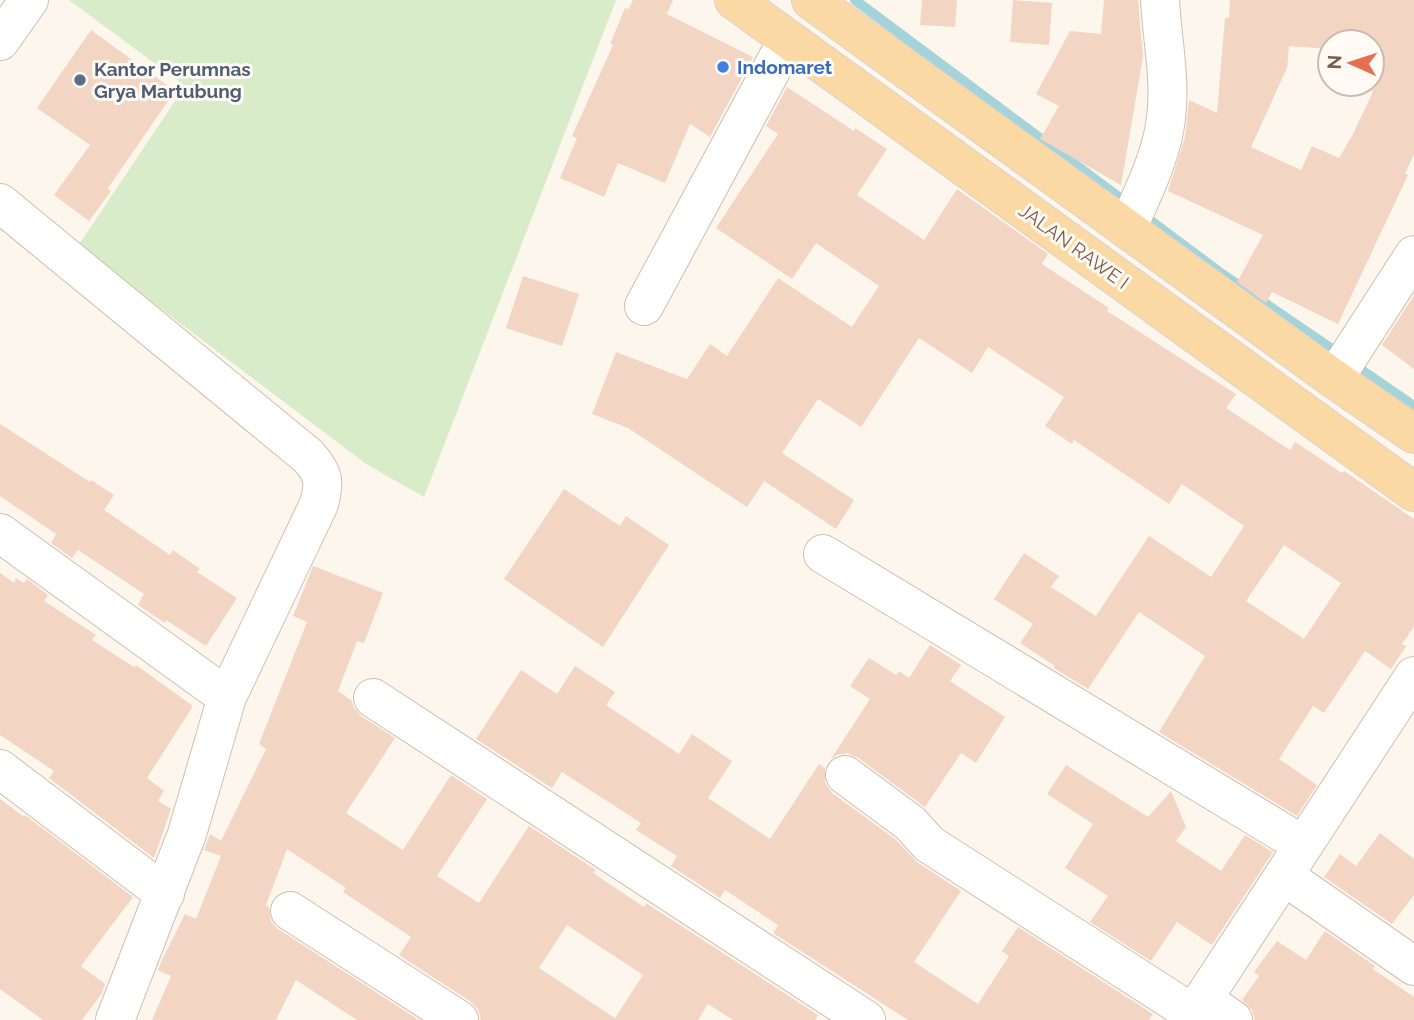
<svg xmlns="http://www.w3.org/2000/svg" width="1414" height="1020" viewBox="0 0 1414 1020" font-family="Raleway,sans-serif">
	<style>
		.green { fill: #d8ecc9 }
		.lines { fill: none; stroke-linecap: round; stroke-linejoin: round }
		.stream { stroke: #a5d3da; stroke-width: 10 }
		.building { fill: #f3d5c3; fill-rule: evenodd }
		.minor-casing { stroke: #d1beb0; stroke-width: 40 }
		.major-casing { stroke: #dad1cd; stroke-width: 40 }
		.minor { stroke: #fff; stroke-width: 38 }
		.major { stroke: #fbd9a5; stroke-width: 38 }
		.shop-dot { fill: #3f7fe0; stroke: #fffaf3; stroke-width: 2.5 }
		.service-dot { fill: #5c6f8a; stroke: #fffaf3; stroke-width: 2.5 }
		.labels { text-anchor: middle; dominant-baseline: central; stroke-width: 6; stroke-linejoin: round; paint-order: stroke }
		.shop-label { font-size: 19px; font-weight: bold; fill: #366cbe; stroke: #fffaf3; text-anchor: start }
		.service-label { font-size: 19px; font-weight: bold; fill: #4e5e75; stroke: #fffaf3; text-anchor: start }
		.street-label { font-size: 19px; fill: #7a5c4d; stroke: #fffaf3 }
	</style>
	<rect width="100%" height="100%" fill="#fdf6ec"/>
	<path class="green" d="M69 0H616L424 497 366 464 78 246 185 86Z"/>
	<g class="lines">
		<path class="stream" d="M855 0 1128 204
			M1143 215 1222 274 1342 356
			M1354 365 1414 406"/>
	</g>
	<path class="building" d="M633 0H673L667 14 753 57 710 137 690 124 665 183 618 163 604 197 560 178 577 138 572 136 613 45 610 44 625 8 629 9Z
		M922 0H957L955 27 920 25Z
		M1013 0 1052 3 1049 45 1010 42Z
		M1104 0H1138L1143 57 1121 185 1040 139 1059 106 1036 94 1070 31 1101 34Z
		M1230 0H1414V154L1405 174 1408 175 1338 324 1272 292 1266 303 1237 282 1263 235 1168 191 1185 137 1189 100 1217 113 1225 18H1229ZM1330 42H1372V52H1375L1372 94 1352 136 1339 158 1312 146 1301 170 1251 147 1287 68 1289 46 1330 49Z
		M91 30 175 91 108 188 111 191 89 221 54 195 90 145 37 108Z
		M787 87 854 131 855 128 887 149 857 195 924 240 957 189 1048 254 1042 264 1109 308 1107 311 1236 394 1226 408 1290 450 1295 442 1342 473 1344 471 1414 519V626L1402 644 1406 646 1391 669 1365 651 1324 713 1313 706 1279 759 1317 785 1297 816 1159 732 1205 656 1139 612 1088 689 1054 668 1055 666 1020 643 1033 624 994 599 1024 553 1059 576 1051 587 1096 616 1149 536 1211 577 1244 526 1182 484 1169 504 1074 440 1072 444 1045 426 1064 397 988 347 972 373 919 338 861 427 818 399 782 453 854 500 836 529 764 481 747 507 628 428 592 414 616 352 687 379 710 344 727 356 778 278 852 327 879 286 816 243 792 279 716 228 778 134 766 126ZM1284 545 1341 583 1304 639 1246 601Z
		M523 276 579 294 562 346 506 328Z
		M1414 295V369L1382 345Z
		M0 424 90 482 91 480 114 495 104 510 170 555 173 550 200 569 197 572 237 598 206 646 166 620 165 623 138 605 144 594 78 550 72 558 51 543 56 534 0 496Z
		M564 489 620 526 626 516 669 545 603 647 504 579Z
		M313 566 383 593 364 643 357 641 338 691 352 701 354 708 361 716 395 738 346 813 403 850 451 775 487 799 437 876 479 903 529 826 596 870 593 873 644 907 646 903 818 1015 815 1020H733L708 1004 698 1020H481L478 1009 471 1002 399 955 411 937 343 892 346 888 287 849 266 905 269 907 271 922 278 929 419 1020H357L296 980 276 1020H152L171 976 158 970 161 962 185 914 196 919 221 856 204 850 210 834 221 841 266 749 259 744 307 622 293 616ZM567 925 643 975 615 1018 539 968Z
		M0 573 14 583 16 578 24 583 27 579 48 595 44 601 96 635 92 640 134 667 136 665 193 706 147 778 164 791 158 801 171 809 154 858 49 778 54 771 0 735Z
		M930 645 961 665 950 681 1005 717 976 763 961 753 925 807 857 757 847 753 837 755 831 759 870 699 850 686 869 658 896 675 899 671 909 678Z
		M575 666 615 692 606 705 679 754 692 734 732 761 708 798 770 839 819 764 825 768V783L832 793 895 839 917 862 961 891 914 962 978 1004 1009 956 1002 951 1018 927 1153 1014 1149 1020H908L773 933 778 925 725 890 720 898 671 866 677 856 636 830 641 823 562 772 552 788 476 739 521 670 557 694Z
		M1066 765 1148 817 1171 791 1186 827 1176 841 1221 871 1245 835 1273 852 1212 945 1177 922 1151 961 1090 922 1108 896 1065 868 1093 824 1047 794Z
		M0 799 24 817 25 815 133 897 81 966 105 984 102 993 82 1020H43L0 989Z
		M1380 833 1414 859V895L1392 924 1324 877 1340 854 1356 866Z
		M1325 931 1375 966 1373 969 1414 997V1020H1255L1252 1010 1242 1000 1259 976 1254 972 1277 941 1306 960Z"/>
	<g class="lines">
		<defs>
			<path id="minor" d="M0 41 29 0
				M0 203 308 456C324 474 325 481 319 504L227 697 187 834 115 1020
				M1127 229C1142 194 1162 156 1166 118 1171 79 1162 39 1160 0
				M644 306 788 39
				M1334 379 1414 255
				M0 533 227 697
				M823 554 1303 845
				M373 698 866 1020
				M0 769 165 894
				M845 775 910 823 929 844 1192 1013
				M1284 876 1414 966
				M290 911 459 1020
				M1203 999 1233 1020
				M1187 1020 1203 999 1414 676"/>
			<path id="major" d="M734 0 1414 492
				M811 0 1334 379 1414 434"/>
		</defs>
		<use href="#minor" class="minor-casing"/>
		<use href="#major" class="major-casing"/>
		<use href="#minor" class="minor"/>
		<use href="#major" class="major"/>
	</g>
	<circle class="shop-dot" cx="723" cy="67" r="7"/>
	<circle class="service-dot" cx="80" cy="80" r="7"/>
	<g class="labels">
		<g class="shop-label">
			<text x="737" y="67">Indomaret</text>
		</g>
		<g class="service-label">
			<text x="94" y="69">Kantor Perumnas<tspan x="94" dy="22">Grya Martubung</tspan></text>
		</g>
		<g class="street-label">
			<text transform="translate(1074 246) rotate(36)">JALAN RAWE I</text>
		</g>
	</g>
	<g transform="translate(1351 63) rotate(273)"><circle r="33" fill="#fffaf3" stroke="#cabbb1" stroke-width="2"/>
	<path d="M0-5L12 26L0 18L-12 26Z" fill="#e76f51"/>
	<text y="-10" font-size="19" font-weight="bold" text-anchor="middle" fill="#7a5c4d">N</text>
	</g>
</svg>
